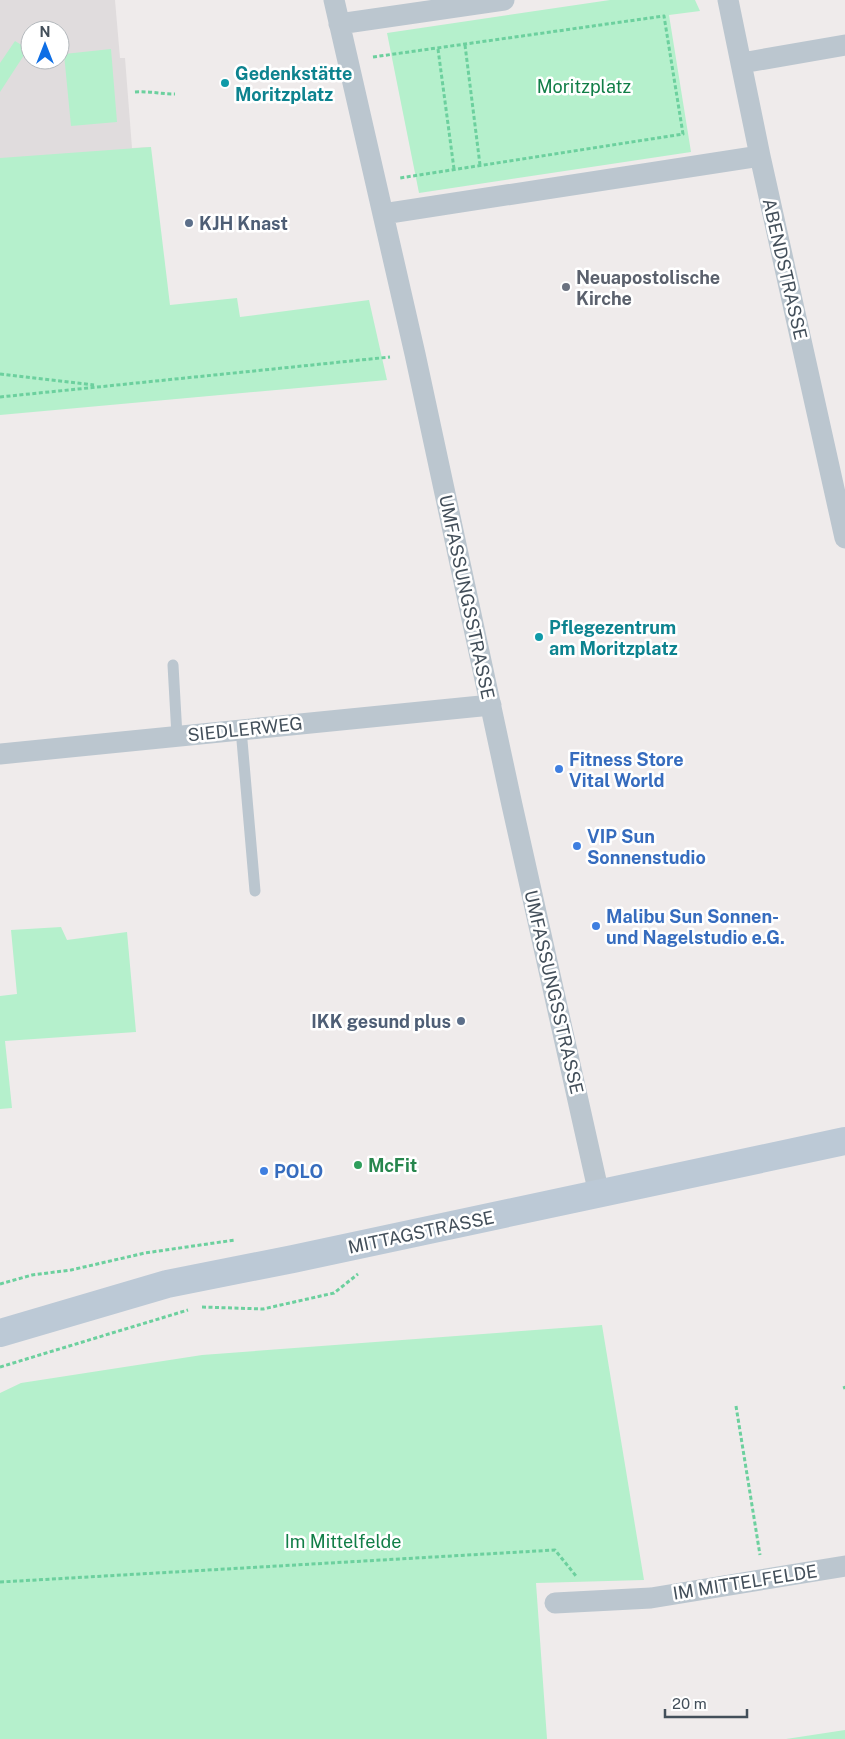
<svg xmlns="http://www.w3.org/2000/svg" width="845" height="1739" viewBox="0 0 845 1739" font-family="'Public Sans',sans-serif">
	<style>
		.education { fill: #e0dcdd; fill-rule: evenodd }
		.green { fill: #b5f0cc }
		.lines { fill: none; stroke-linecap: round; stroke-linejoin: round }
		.path { stroke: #6cd09e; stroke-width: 3; stroke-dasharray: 4 2.5; stroke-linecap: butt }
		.lane { stroke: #bbc6cf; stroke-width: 11 }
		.street { stroke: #bbc6cf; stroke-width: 21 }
		.secondary { stroke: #bcc9d6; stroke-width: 28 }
		.culture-dot { fill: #0f9aa8; stroke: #fff; stroke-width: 2 }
		.service-dot { fill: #5c6f8a; stroke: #fff; stroke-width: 2 }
		.worship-dot { fill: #6b7280; stroke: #fff; stroke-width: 2 }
		.shop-dot { fill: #3f7fe0; stroke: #fff; stroke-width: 2 }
		.leisure-dot { fill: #2e9e5b; stroke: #fff; stroke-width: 2 }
		.labels { text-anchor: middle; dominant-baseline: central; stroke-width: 5; stroke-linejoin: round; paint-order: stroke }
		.culture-label { font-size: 18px; font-weight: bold; fill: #0d838f; stroke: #fff; text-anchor: start }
		.park-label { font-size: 18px; fill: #117e47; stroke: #fff }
		.service-label { font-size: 18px; font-weight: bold; fill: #4e5e75; stroke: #fff; text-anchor: start }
		.street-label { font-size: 18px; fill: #434f5a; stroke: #fff }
		.worship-label { font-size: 18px; font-weight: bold; fill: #5b616d; stroke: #fff; text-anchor: start }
		.shop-label { font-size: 18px; font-weight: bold; fill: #366cbe; stroke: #fff; text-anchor: start }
		.leisure-label { font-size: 18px; font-weight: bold; fill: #27864d; stroke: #fff; text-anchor: start }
	</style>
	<rect width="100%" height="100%" fill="#efebeb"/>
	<path class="education" d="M0 0H115L120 58H125L132 148 151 147 0 357ZM30 30H60V60H30Z"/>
	<path class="green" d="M610 0H695L700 11 669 15 691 152 419 193 387 33Z
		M15 41 28 49 0 92V63Z
		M111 49 117 122 71 126 64 54Z
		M151 147 170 305 237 298 240 317 369 300 387 380 0 415V158Z
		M61 927 67 940 127 932 136 1032 5 1041 12 1108 0 1109V996L17 994 11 930Z
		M602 1325 644 1580 536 1583 547 1739H0V1393L21 1383 202 1355Z
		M845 1730V1739H786Z"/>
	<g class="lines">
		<path class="path" d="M465 45 480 165
			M438 49 454 169
			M373 57 664 16 683 134 400 178
			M135 92C149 91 161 94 175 94
			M0 374 94 385
			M0 397 390 357
			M0 1284 32 1275 71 1270 145 1253 235 1240
			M202 1307 263 1309 334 1293 358 1274
			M0 1367 188 1310
			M844 1386 845 1389
			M736 1406 760 1555
			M0 1582 555 1550 576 1576"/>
		<path class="lane" d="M173 665 177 736
			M241 729 255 891"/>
		<path class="street" d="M334 0 415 354 512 805 599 1194
			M728 0 760 156 845 538
			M339 24 504 0
			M742 63 845 45
			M383 214 760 156
			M0 754 491 705
			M555 1603 651 1598 845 1566"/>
		<path class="secondary" d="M0 1333 167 1284 293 1259 845 1141"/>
	</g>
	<g class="culture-dot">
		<circle cx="225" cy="83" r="5"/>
		<circle cx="539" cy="637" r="5"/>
	</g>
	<g class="service-dot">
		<circle cx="189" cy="223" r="5"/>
		<circle cx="461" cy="1021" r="5"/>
	</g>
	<circle class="worship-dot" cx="566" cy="287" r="5"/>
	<g class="shop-dot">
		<circle cx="559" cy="769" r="5"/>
		<circle cx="577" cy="846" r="5"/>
		<circle cx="596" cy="926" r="5"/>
		<circle cx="264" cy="1171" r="5"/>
	</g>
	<circle class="leisure-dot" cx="358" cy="1165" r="5"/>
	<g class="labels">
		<g class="culture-label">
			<text x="235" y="73">Gedenkstätte<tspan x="235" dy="21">Moritzplatz</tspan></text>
			<text x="549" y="627">Pflegezentrum<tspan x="549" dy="21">am Moritzplatz</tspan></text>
		</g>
		<g class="park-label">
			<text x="584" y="86">Moritzplatz</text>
			<text x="343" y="1541">Im Mittelfelde</text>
		</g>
		<g class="service-label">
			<text x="199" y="223">KJH Knast</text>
			<text x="451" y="1021" text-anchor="end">IKK gesund plus</text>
		</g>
		<g class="street-label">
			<text transform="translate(785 269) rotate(77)">ABENDSTRASSE</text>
			<text transform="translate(467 597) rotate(78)">UMFASSUNGSSTRASSE</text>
			<text transform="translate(245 729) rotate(-6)">SIEDLERWEG</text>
			<text transform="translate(554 992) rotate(77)">UMFASSUNGSSTRASSE</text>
			<text transform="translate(421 1232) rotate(-12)">MITTAGSTRASSE</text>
			<text transform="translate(745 1582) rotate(-9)">IM MITTELFELDE</text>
		</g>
		<g class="worship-label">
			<text x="576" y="277">Neuapostolische<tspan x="576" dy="21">Kirche</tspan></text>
		</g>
		<g class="shop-label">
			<text x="569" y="759">Fitness Store<tspan x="569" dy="21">Vital World</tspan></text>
			<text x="587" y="836">VIP Sun<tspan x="587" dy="21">Sonnenstudio</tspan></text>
			<text x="606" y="916">Malibu Sun Sonnen-<tspan x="606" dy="21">und Nagelstudio e.G.</tspan></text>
			<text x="274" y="1171">POLO</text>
		</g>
		<g class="leisure-label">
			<text x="368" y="1165">McFit</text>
		</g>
	</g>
	<g transform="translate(45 45)"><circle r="24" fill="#ffffff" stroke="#b4b9bd"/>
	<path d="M0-4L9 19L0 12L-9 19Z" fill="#0e6ee5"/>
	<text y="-8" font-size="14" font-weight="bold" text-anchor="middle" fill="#434f5a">N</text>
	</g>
	<path d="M665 1709v8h82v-8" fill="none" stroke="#434f5a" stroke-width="2.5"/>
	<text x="672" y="1709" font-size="15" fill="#434f5a" stroke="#ffffff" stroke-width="4" paint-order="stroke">20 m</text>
</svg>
